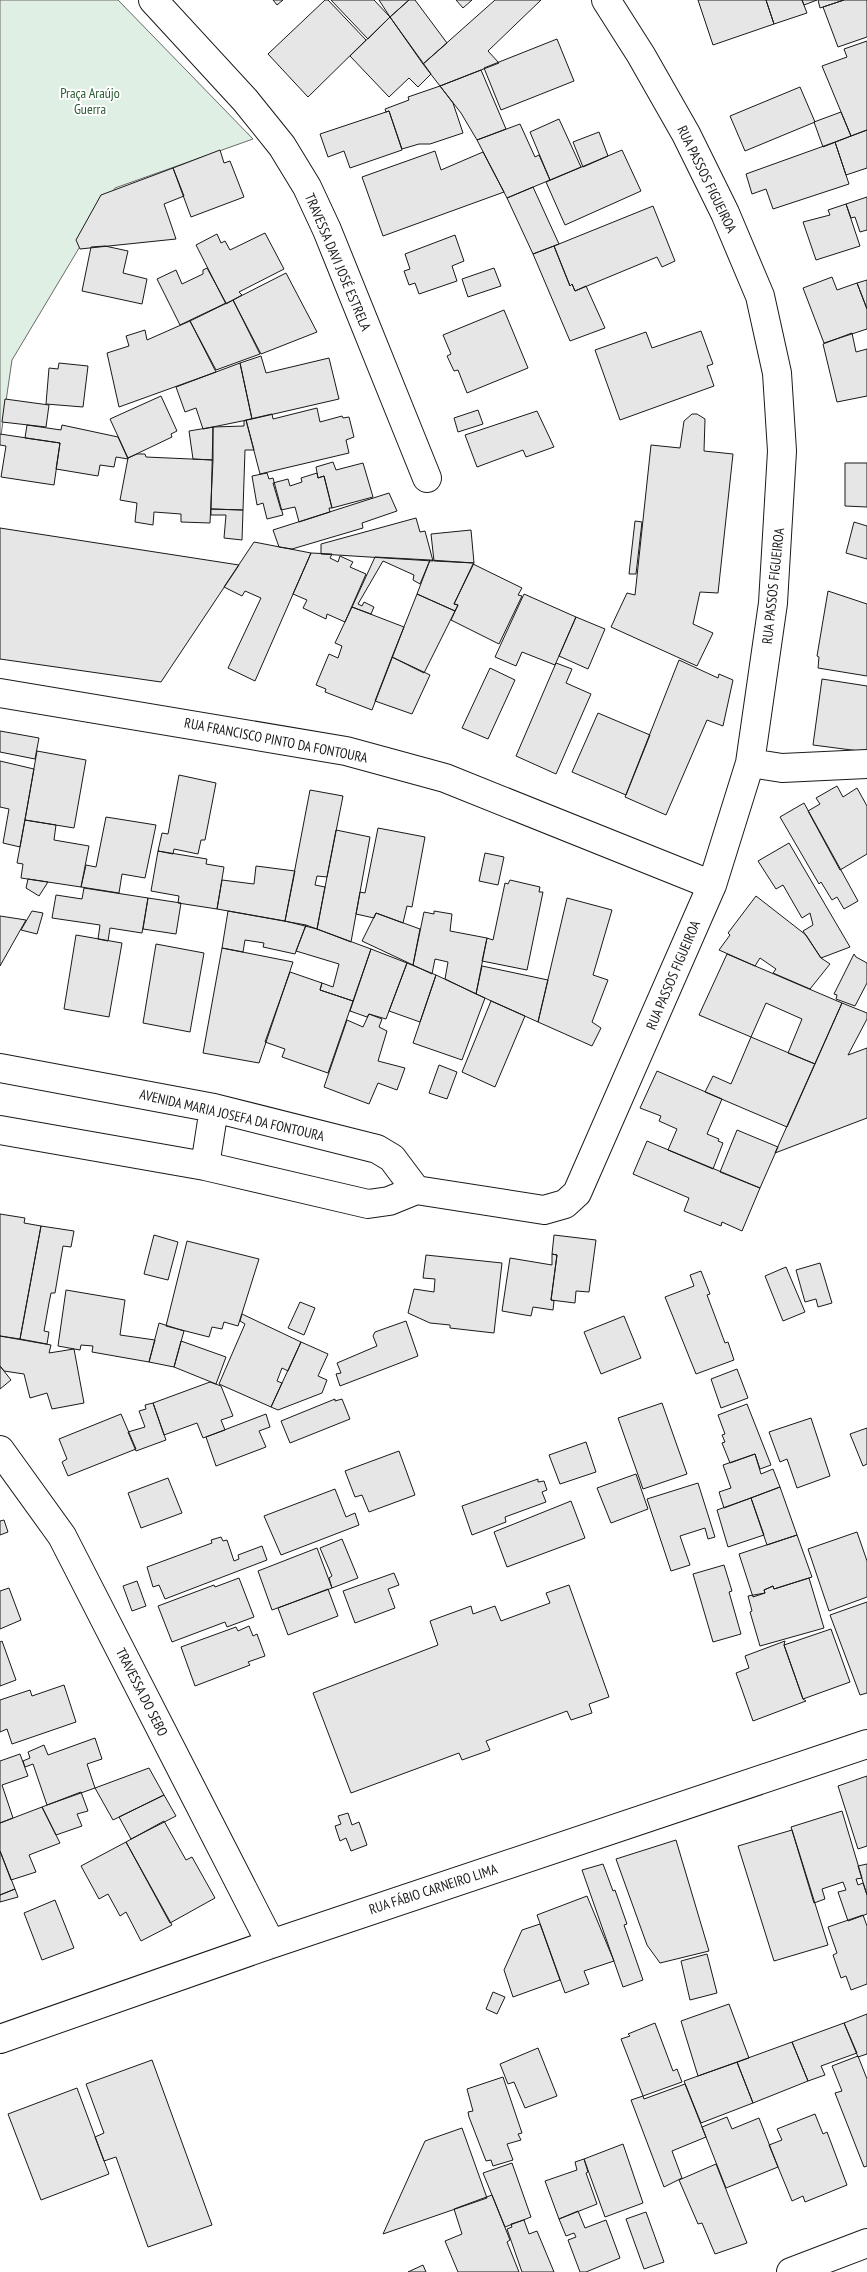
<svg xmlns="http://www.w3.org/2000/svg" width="867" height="2272" viewBox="0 0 867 2272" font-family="'PT Sans Narrow',sans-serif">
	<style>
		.green { fill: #e0efe3; stroke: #6a6a6a }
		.building { fill: #e6e6e6; stroke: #1a1a1a }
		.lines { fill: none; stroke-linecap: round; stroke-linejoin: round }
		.minor-casing { stroke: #1a1a1a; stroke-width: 30 }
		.minor { stroke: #fff; stroke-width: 28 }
		.labels { text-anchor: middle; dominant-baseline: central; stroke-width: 4; stroke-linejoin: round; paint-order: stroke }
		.park-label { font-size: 14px; fill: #2b5a34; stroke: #fff }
		.street-label { font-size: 14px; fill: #1a1a1a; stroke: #fff }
	</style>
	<rect width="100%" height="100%" fill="#fff"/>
	<path class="green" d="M0 0H118L253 139 115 188 12 360 0 442Z"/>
	<path class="building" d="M273 0H283L277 5Z
		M325 0H328L366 40 308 97 268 54Z
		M331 0H374L390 17 368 39Z
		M379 0H409L390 17Z
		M409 0H415L447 43 423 64 390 17Z
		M456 0H472L463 8Z
		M495 0H541L488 51 499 63 440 86 423 64Z
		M698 0H766L774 24 713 45Z
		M766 0H802L807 13 774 24Z
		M802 0H817L804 5Z
		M818 0H844L820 8Z
		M844 0H867V37L838 47 823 7Z
		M390 17 431 74 418 87 409 78 389 97 350 56Z
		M557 39 574 81 501 110 484 68Z
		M867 41V130L851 136 822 66 847 57 844 49Z
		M481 70 506 129 477 140 461 113 440 86Z
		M440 86 453 103 463 133 430 144H419L402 149 389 111 386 112 385 109 409 100 408 97Z
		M800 87 815 122 745 151 730 116Z
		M389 111 402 150 350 168 344 151 328 157 320 134Z
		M841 112 851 136 823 147 814 122Z
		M559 119 581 167 550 180 530 132Z
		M520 124 535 157 539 155 550 180 507 198 477 140Z
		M867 130V168L846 175 835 142Z
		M599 132 608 156 583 167 573 142Z
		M835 142 849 184 773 209 766 189 752 194 746 174Z
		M220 150 224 163 230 161 244 197 191 217 173 168Z
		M622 150 641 191 565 225 546 182Z
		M435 151 441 170 483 152 504 192 383 236 362 177Z
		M173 168 184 196 164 204 176 239 80 249 76 240 101 195Z
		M533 187 559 244 533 254 507 198Z
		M867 197V230L860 232 855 217 851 218 846 204Z
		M846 204 860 246 816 260 803 222 830 215 828 210Z
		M653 206 675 261 662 267 657 257 575 291 572 284 570 286 554 246Z
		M265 233 284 269 239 292 242 295 226 304 196 245 217 234 221 243 225 241 230 250Z
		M455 235 464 261 452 266 457 281 419 294 415 283 409 285 404 271 410 269 405 254Z
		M105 246 128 251 123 273 147 279 142 304 82 291 91 247Z
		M554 246 570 286 572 284 575 291 586 286 605 328 570 341 533 254Z
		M207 268 226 303 180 325 157 279 176 270 182 284 203 274V270Z
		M494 268 501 286 468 297 462 279Z
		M286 273 317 332 261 354 233 300Z
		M832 277 837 290 857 283 867 309V329L824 343 803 288Z
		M867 280V309L857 283Z
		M233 300 260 354 216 370 190 321Z
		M504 310 528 368 467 393 458 370 454 371 447 356 451 354 443 335Z
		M190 321 216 372 119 407 107 353 129 346 126 336 145 330 147 340Z
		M701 331 713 364 707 366 714 386 620 420 595 350 646 332 652 348Z
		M852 333 856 352 867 349V396L837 402 823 344Z
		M261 356 266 373 329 358 339 399 252 419 240 363Z
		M59 363 88 366 83 407 46 404 49 368 58 369Z
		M240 363 252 419 203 429 196 408 185 412 176 387Z
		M161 396 177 431 171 434 172 437 128 458 110 419Z
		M5 399 49 405 46 427 2 422Z
		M317 408 320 422 342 416 343 418 349 417 354 437 346 440 349 453 260 474 246 420 272 414 273 419Z
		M478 410 483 424 458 432 454 418Z
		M537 411 554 447 526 457 523 450 477 467 465 435Z
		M692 414H697L705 419 704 451 733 454 718 593 700 592 693 624 713 633 697 666 611 627 627 593 635 595 651 445 680 448 684 421Z
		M246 420 254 450H245L243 510 211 509 213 427 244 426V421Z
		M27 425 61 430 62 425 118 437 128 459 116 457 114 467 100 465 98 476 56 469 60 443 25 438Z
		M213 427V460L193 459 189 431Z
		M0 434 60 443 54 485 1 477 6 446 0 445Z
		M137 454H145L146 457 213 460 210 523 181 522V514L154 512 153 525 135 522 137 503 120 500 128 458Z
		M333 462 336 470 363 463 373 497 332 508 324 476 318 478 316 467Z
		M845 463H867V507L845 506Z
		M267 473 269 479 273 478 283 515 267 519 263 503 257 505 252 476Z
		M317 473 318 478 324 476 332 508H329L330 512 299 522 295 507 281 510 273 483 288 479 290 486 302 482 301 478Z
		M389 493 397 511 362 523 363 528 292 549 279 547 273 530Z
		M211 509 243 510 242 540 224 538 226 515H211Z
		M416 518 420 532 425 531 433 561 321 554V544Z
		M635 521 642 522 636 574H629Z
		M854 522 867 526V559L846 553Z
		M0 528 239 565 161 682 0 659Z
		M471 530 474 563 434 561 431 534Z
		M254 542 311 553 255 681 228 668 261 598 245 591 242 596 224 587Z
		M311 553 332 554 330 558 338 562 340 556 353 562 350 567 366 574 345 622 327 614 326 619 303 608 307 600 293 594Z
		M375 557 430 560 420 584 413 580 414 575 383 561 358 604 362 606 364 602 374 607 371 614 352 607Z
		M430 560 474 563 454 604 458 605 455 611 417 594Z
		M473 564 522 588 518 595 522 596 499 644 451 620 458 605 454 604Z
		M828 591 867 604V676L818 668 819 657 817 656Z
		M417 594 455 611 424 673 392 657Z
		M524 594 576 617 555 665 522 652 516 666 495 657Z
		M352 607 404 627 372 710 325 692 326 689 316 685 329 654 338 658 342 646 335 643Z
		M576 617 605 629 588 669 559 656Z
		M392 657 430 675 412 714 375 701Z
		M679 660 718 678 719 674 733 680 723 726 707 720 666 815 625 797Z
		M556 663 572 669 566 683 591 694 556 774 516 756Z
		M490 668 515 680 488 739 462 728Z
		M822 679 867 686V752L813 745Z
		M598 713 650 735 626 795 572 772Z
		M0 731 39 738 35 759 0 752Z
		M37 751 86 760 74 828 25 820Z
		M0 761 34 769 20 847 3 843 9 809 0 807Z
		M179 775 216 783 205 840H201L198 854 174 849 173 854 158 851 162 833 168 834Z
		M837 786 843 797 857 788 867 806V854L840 870 808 811 820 804 816 798Z
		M310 790 343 796 327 877 317 876 315 885 325 887 317 929 285 921Z
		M804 803 858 901 844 909 837 897 832 900 821 882 819 884 780 817Z
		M106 817 156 825 145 878 122 874 119 893 81 887 86 865 96 867Z
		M25 820 56 825 54 840 89 846 81 887 21 878 23 864 17 863Z
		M378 828 425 837 412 907 407 906 403 923 376 913 374 918 356 914 360 892 365 893Z
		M336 830 370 837 351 942 317 929Z
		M789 843 850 947 821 958 803 931 813 925 810 913 802 918 783 885 776 889 758 861Z
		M158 851 207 859 206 864 224 867 217 909 178 903 179 896 151 891Z
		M485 853 504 857 498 885 479 881Z
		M256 866 295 871 285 921 217 909 222 880 254 884Z
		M28 879 48 882 39 896 26 888Z
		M510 880 540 887 539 892H543L527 970 482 961 487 938 493 940 505 883 508 884Z
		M84 888 148 898 142 933 110 928 108 941 98 939 100 925 52 918 56 895 82 899Z
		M756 896 806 935 821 958 830 964 810 989 773 973 776 969 760 958 755 966 719 950 730 935 728 933Z
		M148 898 181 903 176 934 143 929Z
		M567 898 612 910 593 975 608 980 592 1022 601 1028 592 1046 538 1022Z
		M32 911 43 913 37 934 21 930Z
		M228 911 306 925 295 954 263 947 264 943 245 940 243 952 222 948Z
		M434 911 452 914 450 931 487 938 476 994 445 979 448 962 435 959 432 974 413 965 424 912 434 914Z
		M376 913 420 929 413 965 362 941Z
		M0 916 26 920 0 966Z
		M306 925 371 949 353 1001 320 990 322 983 333 987 339 964 296 951Z
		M76 935 122 943 109 1017 64 1009Z
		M156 944 204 953 190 1032 143 1023Z
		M222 948 293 962 259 1063 203 1053Z
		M371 949 407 963 386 1019 369 1014 367 1017 350 1011Z
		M727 954 842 1003 815 1064 788 1053 802 1019 766 1003 751 1037 699 1015Z
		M854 954 856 957 867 963V983L855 1006 836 999 837 995 834 994Z
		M407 963 436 975 420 1022 389 1011Z
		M482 966 548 980 538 1022 476 994Z
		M290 972 322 983 320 990 353 1001 328 1073 282 1057 285 1049 265 1042Z
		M436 975 485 998 462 1060 413 1043Z
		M491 1001 525 1016 495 1087 462 1072Z
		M842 1003 867 1013V1019L848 1055 867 1048V1118L775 1153Z
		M369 1014 382 1019 379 1027 387 1031 378 1061 405 1068 397 1090 378 1083 369 1104 324 1087 347 1020 363 1027Z
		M751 1037 815 1064 787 1127 705 1092 713 1076 731 1084Z
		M439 1065 457 1072 447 1099 429 1093Z
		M657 1071 722 1099 707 1134 719 1139 718 1141 723 1143 713 1169 668 1150 677 1129 659 1121 661 1116 640 1108Z
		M737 1130 778 1147 760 1188 720 1172Z
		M647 1141 760 1188 742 1231 722 1222 721 1226 684 1211 689 1198 633 1174Z
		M0 1214 25 1218 24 1223 41 1226 20 1339 0 1336Z
		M41 1226 74 1231 71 1247 63 1246 55 1293H51L49 1303 44 1331 49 1332 47 1344 20 1339Z
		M154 1235 178 1242 168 1280 144 1274Z
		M554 1235 596 1240 589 1292 576 1291 575 1303 551 1300 557 1255 552 1254Z
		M187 1241 259 1259 238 1326 224 1322 222 1329 212 1327 209 1337 166 1326Z
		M552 1254 557 1255 551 1300 554 1301 553 1310 533 1307 531 1316 502 1311 510 1258 552 1265Z
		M426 1255 502 1263 494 1333 450 1328V1325L430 1323 408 1313 414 1289 434 1292 435 1279 423 1278Z
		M820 1263 832 1303 818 1307 816 1299 805 1302 796 1270Z
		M786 1267 805 1312 783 1321 765 1276Z
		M701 1271 710 1294 707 1295 725 1343 728 1342 734 1360 696 1374 665 1297 694 1286 690 1275Z
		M66 1290 125 1300 120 1335 155 1340 149 1362 92 1352 93 1346 81 1345 80 1350 58 1346Z
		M300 1302 315 1308 304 1335 288 1328Z
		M242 1314 301 1342 288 1371 282 1368 277 1381 282 1383 271 1407 219 1384 245 1324 240 1321Z
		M624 1316 641 1358 601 1374 584 1332Z
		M406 1321 418 1356 340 1386 336 1374 341 1373 337 1363 377 1346 373 1336 375 1332Z
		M159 1323 184 1331 174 1367 149 1362Z
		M0 1336 51 1345 49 1353 74 1349 84 1403 52 1409 47 1393 30 1398 24 1374 4 1371 0 1366Z
		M181 1341 226 1357 216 1384 174 1367Z
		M301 1342 328 1354 318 1376 327 1380 322 1393 278 1410 271 1407Z
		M0 1366 11 1380 0 1389Z
		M737 1369 748 1398 721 1408 711 1379Z
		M210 1382 221 1386 233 1416 221 1420 225 1430 203 1438 197 1423 164 1435 153 1403Z
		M335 1399V1401L342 1399 350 1419 290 1443 281 1421Z
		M153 1403 166 1440 136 1451 128 1432 145 1427 139 1411 146 1409 145 1405Z
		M662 1403 687 1474 643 1489 618 1418Z
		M747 1404 771 1465 760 1469 755 1454 730 1463 722 1443 725 1442 722 1435 725 1434 718 1415Z
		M121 1414 136 1449 68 1476 62 1462 67 1459 59 1439Z
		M266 1414 270 1427 259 1431 266 1447 216 1466 206 1437Z
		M811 1418 830 1476 797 1488 787 1459 780 1462 769 1432Z
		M867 1428V1464L863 1466 850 1434Z
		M586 1442 596 1472 560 1484 549 1455Z
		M399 1451 415 1495 369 1512 362 1495 355 1497 345 1471Z
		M755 1454 761 1474 773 1469 780 1487 724 1508 719 1492 731 1488 723 1465Z
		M636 1474 648 1509 611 1523 597 1488Z
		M168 1478 182 1513 141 1528 128 1493Z
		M538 1479V1482L544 1481 547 1490 542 1492 546 1502 505 1517 506 1522 472 1535 462 1506Z
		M698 1483 715 1537 708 1539 705 1528 680 1536 690 1565 671 1571 647 1499Z
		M780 1487 797 1535 767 1545 751 1498Z
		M335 1489 346 1517 355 1513 359 1525 281 1555 264 1516Z
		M751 1498 764 1535 728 1547 717 1510Z
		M571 1501 585 1538 507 1567 494 1532Z
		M4 1520 8 1532 0 1535V1521Z
		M857 1532 867 1561V1597L829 1611 808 1549Z
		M797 1535 812 1577 774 1589 773 1586 764 1590 765 1593 753 1597 739 1554Z
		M221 1537 223 1541 227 1540 234 1561 239 1559 238 1555 262 1546 267 1560 165 1599 159 1585 153 1587 147 1567 212 1543 211 1540Z
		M342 1539 358 1578 332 1588 329 1578 332 1576 320 1548Z
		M317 1548 332 1588 272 1610 258 1571Z
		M724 1565 732 1591 729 1592 741 1634 713 1642 693 1574Z
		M394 1573 399 1585 388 1589 395 1608 355 1623 343 1591Z
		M239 1578 254 1617 227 1627 225 1622 172 1642 158 1606 214 1585 215 1587Z
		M809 1578 824 1628 760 1646 750 1612 752 1611 748 1596 765 1593 764 1590 773 1586 774 1589Z
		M137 1581 146 1606 132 1611 123 1586Z
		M569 1585 609 1697 589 1704 592 1713 571 1720 567 1711 486 1741 490 1750 462 1760 459 1753 351 1793 313 1693 438 1645 430 1621 471 1606 473 1614 495 1606 501 1621 550 1603 546 1593Z
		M9 1588 21 1620 0 1629V1591Z
		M328 1589 338 1616 288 1635 278 1608Z
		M867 1602V1693L860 1695 830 1615Z
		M249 1626 253 1636 257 1634 265 1656 248 1662 250 1665 195 1686 181 1647 236 1627 238 1631Z
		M831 1629 850 1682 803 1699 784 1645Z
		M2 1641 16 1680 0 1686V1642Z
		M785 1641 784 1645 803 1699 806 1701 753 1721 736 1673 749 1668 745 1656Z
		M64 1685 76 1722 12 1744 7 1729 0 1732V1700L30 1690 32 1696Z
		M95 1738 102 1759 87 1764 95 1788 47 1805 33 1764 25 1767 23 1761 30 1758 28 1752 44 1745 48 1755Z
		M20 1754 28 1776 2 1785 13 1818 0 1823V1761Z
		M149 1768 164 1795 113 1820 95 1788Z
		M867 1776V1846L858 1849 838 1786Z
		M81 1792 88 1811 77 1814 82 1826 56 1835 42 1807Z
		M164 1795 176 1816 131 1839 119 1817Z
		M42 1807 60 1843 29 1855 36 1872 11 1880 0 1851V1823Z
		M842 1811 862 1878 856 1879 858 1885 863 1883 867 1895V1914L848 1921 838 1892 846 1890 843 1882 822 1889 825 1899 814 1903 791 1827Z
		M348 1813 352 1825 359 1822 367 1845 351 1851 346 1838 340 1841 335 1826 341 1824 338 1816Z
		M164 1821 186 1860 192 1857 215 1898 170 1923 126 1842Z
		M792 1830 828 1945 774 1961 738 1846Z
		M676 1840 709 1951 660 1963 647 1945 616 1859Z
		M126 1842 172 1925 141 1941 126 1912 120 1916 108 1894 99 1899 81 1866Z
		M0 1851 15 1889 0 1895Z
		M603 1864 613 1891 615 1890 627 1924 624 1925 643 1980 623 1987 582 1870Z
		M867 1864V1895L858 1866Z
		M15 1889 18 1897 0 1902V1895Z
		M587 1896 614 1961 584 1971 589 1984 565 1993 537 1915Z
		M55 1900 74 1948 42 1960 24 1913Z
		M863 1915 867 1926V1984L851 1990 846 1976 841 1978 833 1955 837 1953 828 1927Z
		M540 1924 560 1980 513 1997 504 1970 522 1930Z
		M707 1954 717 1993 690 2000 681 1961Z
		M493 1992 505 1997 497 2014 486 2009Z
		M729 2004 749 2058 698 2076 681 2021Z
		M867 2014V2054L858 2057 844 2023Z
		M655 2023 673 2071 677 2069 682 2082 643 2096 621 2039 630 2036 628 2034Z
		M844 2023 857 2053 821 2066 825 2075 808 2081 792 2042Z
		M792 2042 808 2081 753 2103 737 2062Z
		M538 2048 557 2096 525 2108 514 2082 508 2084 500 2064Z
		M858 2056 867 2079V2166L864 2167 835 2093 842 2091 832 2066Z
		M152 2060 212 2225 148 2247 116 2157 104 2161 95 2137 104 2133 86 2084Z
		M737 2062 753 2103 701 2123 684 2081Z
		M503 2077 522 2133 518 2134 521 2140 507 2144 513 2160 493 2166 491 2160 486 2161 469 2117 468 2112 473 2111 467 2089Z
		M685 2084 706 2137 672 2151 682 2178 664 2187 631 2100 643 2096 644 2099Z
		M77 2088 109 2174 41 2200 8 2114Z
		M815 2114 823 2134 827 2132 847 2185 805 2202 803 2196 792 2201 769 2145 782 2140 777 2129Z
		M727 2117 732 2129 759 2118 778 2167 726 2188 702 2127Z
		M462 2128 487 2198 383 2234 425 2141Z
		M623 2144 643 2203 605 2217 584 2159Z
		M584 2159 588 2172 586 2173 597 2204 559 2219 545 2181 577 2170 575 2162Z
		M512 2163 531 2217 505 2227 483 2173Z
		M716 2164 747 2243 715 2254 702 2223 698 2224 679 2180Z
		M492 2195 510 2240 507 2242 519 2272H458L445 2241 462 2234 454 2209Z
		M578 2211 585 2228 606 2220 620 2258 586 2272H580L568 2240 576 2237 574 2233 566 2236 559 2219Z
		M646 2212 664 2262 644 2269 626 2219Z
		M524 2220 529 2234 537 2231 554 2272H522L507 2229 512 2227 511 2224Z
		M423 2265 426 2272H408Z"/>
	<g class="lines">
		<defs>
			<path id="minor" d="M153 0 245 100 282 146 307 187 327 230 427 478
				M0 693 346 751 445 778 712 885
				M750 763 782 768 867 764
				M0 1068 214 1108 377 1149 392 1158 416 1190
				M0 1130 205 1166 368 1204 389 1201 416 1190 544 1210 565 1204 577 1193 712 885 750 763 773 603 782 451 777 373 760 296 725 213 686 134 641 55 606 0
				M205 1166 214 1108
				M0 1450 62 1536 271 1944
				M0 2039 271 1944 867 1744
				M791 2272 867 2243"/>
		</defs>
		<use href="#minor" class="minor-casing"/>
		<use href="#minor" class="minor"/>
	</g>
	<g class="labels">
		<g class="park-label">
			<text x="90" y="93">Praça Araújo<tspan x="90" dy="16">Guerra</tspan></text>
		</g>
		<g class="street-label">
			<text transform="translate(707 179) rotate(64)">RUA PASSOS FIGUEIROA</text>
			<text transform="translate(338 262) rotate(67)">TRAVESSA DAVI JOSÉ ESTRELA</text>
			<text transform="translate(773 586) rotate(-84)">RUA PASSOS FIGUEIROA</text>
			<text transform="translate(276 740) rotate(11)">RUA FRANCISCO PINTO DA FONTOURA</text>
			<text transform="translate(673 975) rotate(-67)">RUA PASSOS FIGUEIROA</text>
			<text transform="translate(232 1115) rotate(13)">AVENIDA MARIA JOSEFA DA FONTOURA</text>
			<text transform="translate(142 1692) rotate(63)">TRAVESSA DO SEBO</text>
			<text transform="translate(433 1889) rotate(-18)">RUA FÁBIO CARNEIRO LIMA</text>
		</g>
	</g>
</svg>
